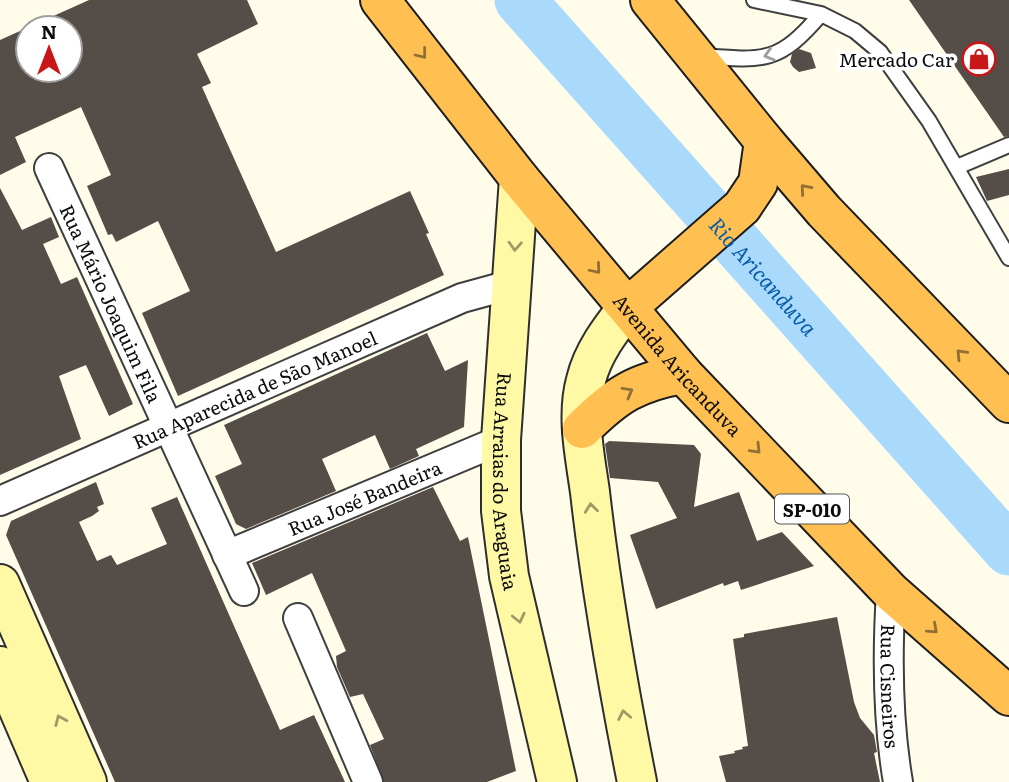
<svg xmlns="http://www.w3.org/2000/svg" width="1009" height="782" viewBox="0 0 1009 782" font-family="Literata,serif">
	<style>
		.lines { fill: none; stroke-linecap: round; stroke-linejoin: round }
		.river { stroke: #a9dafc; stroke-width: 51 }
		.building { fill: #554d47; fill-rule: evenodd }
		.service-casing { stroke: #3f3f3f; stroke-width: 18 }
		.minor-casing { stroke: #3f3f3f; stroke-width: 32 }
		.secondary-casing { stroke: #2e2e2e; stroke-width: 42 }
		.trunk-casing { stroke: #1d1d1d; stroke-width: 42 }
		.service { stroke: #fff; stroke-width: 14 }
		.minor { stroke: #fff; stroke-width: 28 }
		.secondary { stroke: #fff9a5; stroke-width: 38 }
		.trunk { stroke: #ffc051; stroke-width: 38 }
		.oneway { stroke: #926f32 }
		.oneway2 { stroke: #9e9e9e }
		.oneway3 { stroke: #9e9a68 }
		.labels { text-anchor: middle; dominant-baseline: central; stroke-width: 7; stroke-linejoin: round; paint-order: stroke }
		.shield { fill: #fff; stroke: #555; stroke-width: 2 }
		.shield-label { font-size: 18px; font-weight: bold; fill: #0c0c0c }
		.poi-label { font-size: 19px; fill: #0c0c0c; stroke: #fff; text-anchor: end }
		.street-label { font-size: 19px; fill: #0c0c0c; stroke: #fff }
		.water-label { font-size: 21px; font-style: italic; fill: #0a5da9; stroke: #fff }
	</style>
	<rect width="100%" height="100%" fill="#fffcea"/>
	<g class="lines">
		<path class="river" id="s1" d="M520 0 1009 550"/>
	</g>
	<path class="building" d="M89 0H247L258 24 197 54 211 83 202 87 276 252 410 191 429 233 426 234 444 275 178 396 142 313 190 291 158 221 116 242 112 234 108 235 87 186 111 175 81 107 15 137 26 162 0 175V40ZM28 28H70V70H28Z
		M909 0H1009V136L1004 137Z
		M799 49 811 53 816 68 799 72 793 67 790 62 792 54Z
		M1009 169V195L987 201 976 177Z
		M0 188 22 230 51 217 59 237 43 244 61 284 77 277 133 404 109 416 86 365 59 376 81 439 0 475Z
		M427 333 445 371 468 360 464 427 416 449 419 456 390 469 375 435 322 459 336 491 246 529 236 524 215 476 242 464 224 425Z
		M609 441 694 445 701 454 694 507 739 492 757 541 782 532 814 566 741 590 738 581 724 586 723 583 656 609 630 535 677 518 658 482 610 478 605 444Z
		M96 482 104 504 97 507 99 511 92 516 79 522 97 561 111 555 117 565 167 544 151 508 177 497 280 730 314 715 345 782H115L6 535 11 521Z
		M433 487 460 541 468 537 516 771 487 782H384L370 745 384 739 363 694 350 697 337 667 336 656 346 651 312 573 266 595 252 563Z
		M837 617 854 702 860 718 874 735 877 752 874 753 880 782H726L719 756 735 753 734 751 743 749 742 747 748 746 733 639 744 637V634Z"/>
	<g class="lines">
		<defs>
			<path id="service" d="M754 0 821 14 855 31 880 52 929 121 1009 258
				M703 56C765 61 779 63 821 14
				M957 167 1009 145"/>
			<g id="minor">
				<path id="s2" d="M49 168 244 591"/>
				<path id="s3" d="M0 501 462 298 513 284"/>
				<path id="s4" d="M227 555 501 440"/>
				<path id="s5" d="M891 592C887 656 887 718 898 782"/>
				<path d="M298 618 368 782"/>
			</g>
			<g id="secondary">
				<path id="s6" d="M519 178 501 440V511L509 576 557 782"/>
				<path d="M628 307C610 330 593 352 586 380 576 416 585 456 590 492 601 590 618 686 637 782"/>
				<path d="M0 584 87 782"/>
				<path d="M0 666 50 782"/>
			</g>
			<g id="trunk">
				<path id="s7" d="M380 0 519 178 683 374 891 592 1009 696"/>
				<path d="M650 0 764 141 824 211 1009 403"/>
				<path d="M628 307 742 207 758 183 764 141"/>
				<path d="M582 429C616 395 636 382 683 374"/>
			</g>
		</defs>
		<use href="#service" class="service-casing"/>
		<use href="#minor" class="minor-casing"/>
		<use href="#secondary" class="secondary-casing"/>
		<use href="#trunk" class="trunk-casing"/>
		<use href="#service" class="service"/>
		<use href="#minor" class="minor"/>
		<use href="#secondary" class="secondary"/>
		<use href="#trunk" class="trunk"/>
	</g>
	<defs><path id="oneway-chevron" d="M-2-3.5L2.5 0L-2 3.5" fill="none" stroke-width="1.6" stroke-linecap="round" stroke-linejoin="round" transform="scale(1.75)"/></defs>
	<g class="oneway">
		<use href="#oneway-chevron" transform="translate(422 54) rotate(52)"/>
		<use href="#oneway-chevron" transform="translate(805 189) rotate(-131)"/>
		<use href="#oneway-chevron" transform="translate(596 269) rotate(50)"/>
		<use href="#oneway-chevron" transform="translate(961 354) rotate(-134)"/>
		<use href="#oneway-chevron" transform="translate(628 392) rotate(-29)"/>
		<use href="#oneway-chevron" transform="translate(756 449) rotate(46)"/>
		<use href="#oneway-chevron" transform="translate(933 629) rotate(42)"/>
	</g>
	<use class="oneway2" href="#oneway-chevron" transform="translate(769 55) rotate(163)"/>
	<g class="oneway3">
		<use href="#oneway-chevron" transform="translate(515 246) rotate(93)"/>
		<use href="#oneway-chevron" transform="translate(591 508) rotate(-97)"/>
		<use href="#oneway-chevron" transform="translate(519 618) rotate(77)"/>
		<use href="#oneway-chevron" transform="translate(624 715) rotate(-101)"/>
		<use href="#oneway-chevron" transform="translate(60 720) rotate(-114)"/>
	</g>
	<defs>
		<symbol id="shop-ring" viewBox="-11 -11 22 22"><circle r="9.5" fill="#fff" stroke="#c81718" stroke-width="1.5"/><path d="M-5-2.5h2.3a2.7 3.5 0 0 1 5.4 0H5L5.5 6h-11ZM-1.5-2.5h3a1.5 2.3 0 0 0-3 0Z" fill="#c81718"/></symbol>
	</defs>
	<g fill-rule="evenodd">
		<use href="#shop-ring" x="960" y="40" width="38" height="38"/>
	</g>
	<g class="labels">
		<rect class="shield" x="775" y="494.5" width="74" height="29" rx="5"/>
		<g class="shield-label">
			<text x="812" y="509">SP-010</text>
		</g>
		<g class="poi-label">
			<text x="954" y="59">Mercado Car</text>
		</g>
		<g class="street-label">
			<text stroke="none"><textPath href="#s2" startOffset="149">Rua Mário Joaquim Fila</textPath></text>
			<text stroke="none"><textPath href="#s7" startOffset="471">Avenida Aricanduva</textPath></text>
			<text stroke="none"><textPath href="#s3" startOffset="278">Rua Aparecida de São Manoel</textPath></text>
			<text stroke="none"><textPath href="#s6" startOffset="304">Rua Arraias do Araguaia</textPath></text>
			<text stroke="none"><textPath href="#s4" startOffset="149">Rua José Bandeira</textPath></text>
			<text stroke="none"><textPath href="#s5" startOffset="94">Rua Cisneiros</textPath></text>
		</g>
		<g class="water-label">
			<text stroke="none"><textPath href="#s1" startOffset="368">Rio Aricanduva</textPath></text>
		</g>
	</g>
	<g transform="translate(49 49)"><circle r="33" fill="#ffffff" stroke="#9e9e9e" stroke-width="2"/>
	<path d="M0-5L12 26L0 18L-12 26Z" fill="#c81718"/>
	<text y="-10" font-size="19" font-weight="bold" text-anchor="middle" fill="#0c0c0c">N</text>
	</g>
</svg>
